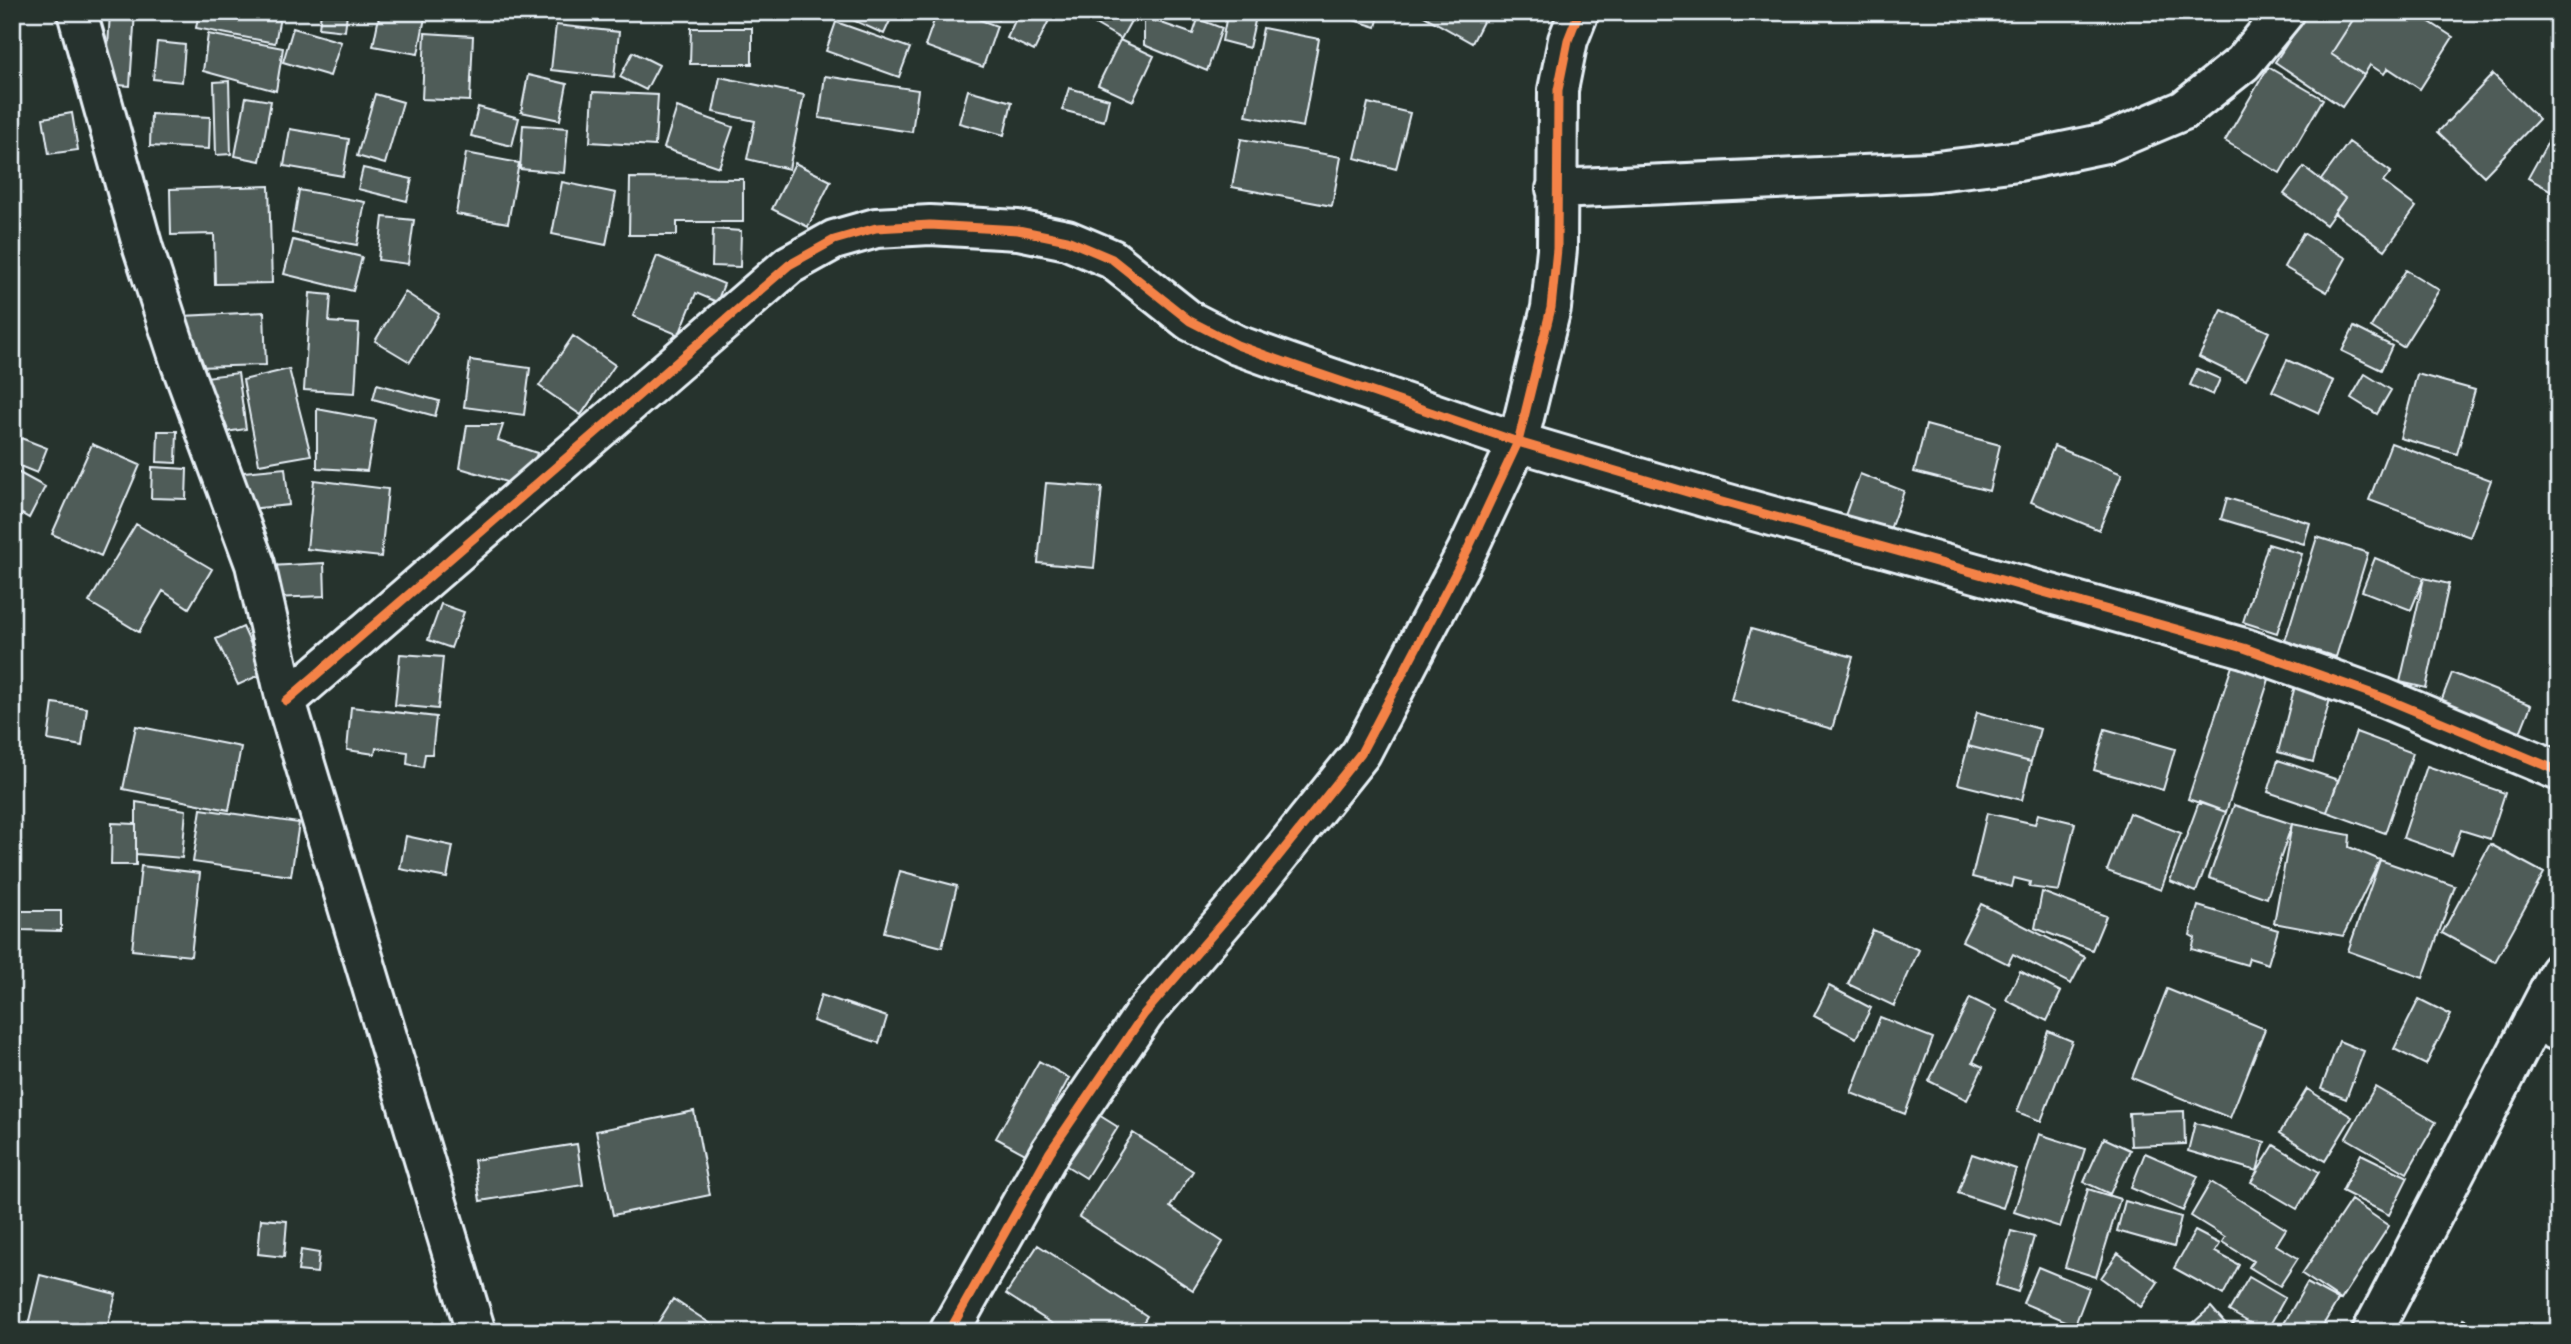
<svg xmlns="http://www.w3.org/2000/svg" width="2571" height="1344" viewBox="0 0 2571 1344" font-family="Dekko,sans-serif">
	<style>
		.building { fill: #505c59; stroke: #e8f1f8; stroke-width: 2 }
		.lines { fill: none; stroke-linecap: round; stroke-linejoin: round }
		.minor-casing { stroke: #e8f1f8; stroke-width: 44 }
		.tertiary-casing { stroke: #e8f1f8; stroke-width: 44 }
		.minor { stroke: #26332d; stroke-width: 38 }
		.tertiary { stroke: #26332d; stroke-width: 38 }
		.cycleway-casing { stroke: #26332d; stroke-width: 13 }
		.cycleway { stroke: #f48246; stroke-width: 9 }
	</style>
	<rect width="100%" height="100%" fill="#26332d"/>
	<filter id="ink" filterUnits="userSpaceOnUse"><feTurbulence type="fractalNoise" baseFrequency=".0143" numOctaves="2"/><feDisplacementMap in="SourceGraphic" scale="14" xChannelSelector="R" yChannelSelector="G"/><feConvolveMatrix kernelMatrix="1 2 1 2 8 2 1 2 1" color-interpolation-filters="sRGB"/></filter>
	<g filter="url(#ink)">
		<path class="building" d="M110 12H135L130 86 106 84Z
			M199 12H281L275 43 196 28Z
			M321 12 347 13 345 31 319 28Z
			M380 12H426L418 54 373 46Z
			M846 12H894L884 34 844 16Z
			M937 12H959L997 26 983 67 925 46Z
			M982 12H1002L998 20Z
			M1019 12H1053L1034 51 1007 38Z
			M1102 12H1136L1121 39 1095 24Z
			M1218 12H1257L1249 48 1222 41 1227 15Z
			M1328 12H1380L1376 27Z
			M1417 12H1488L1472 43Z
			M2308 12H2358L2331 54 2364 75 2342 107 2275 62Z
			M2358 12H2414L2453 37 2420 89 2388 68 2384 74 2370 65 2364 75 2331 54Z
			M1144 17 1193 34 1198 19 1222 28 1207 71 1144 45Z
			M836 22 910 48 899 77 826 51Z
			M556 25 619 32 614 77 551 70Z
			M293 28 341 42 330 76 283 62Z
			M691 28H752V64H690Z
			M1263 28 1319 39 1303 127 1246 116Z
			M425 33 473 36 470 101 422 99Z
			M208 34 283 48 276 91 203 71Z
			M1120 40 1154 56 1133 101 1098 85Z
			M157 42 185 45 182 82 153 79Z
			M633 52 659 65 646 90 620 77Z
			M2268 67 2323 99 2280 173 2225 141Z
			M2493 74 2539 119 2484 176 2438 132Z
			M528 75 567 84 560 120 521 112Z
			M825 76 918 90 912 132 819 118Z
			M720 77 804 95 789 169 747 159 755 121 713 112Z
			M229 81 231 154 216 155 214 82Z
			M1069 88 1109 99 1104 121 1062 110Z
			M968 90 1012 102 1004 135 959 123Z
			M593 92 658 95 655 146 590 142Z
			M375 94 403 102 385 164 357 156Z
			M246 97 271 101 260 161 235 156Z
			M1368 103 1410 113 1396 169 1355 158Z
			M478 107 519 118 512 146 471 136Z
			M677 107 733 127 719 167 664 148Z
			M72 113 78 150 49 154 43 118Z
			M151 114 210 117 209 149 150 146Z
			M2559 122V195L2528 178Z
			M523 125 568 128 564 173 520 169Z
			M290 129 349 139 343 176 284 166Z
			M1241 139 1341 157 1332 206 1232 187Z
			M2349 142 2391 172 2383 182 2416 207 2385 250 2334 213 2345 198 2321 180Z
			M466 153 519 163 508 223 456 214Z
			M795 163 831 181 808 227 772 209Z
			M2304 167 2345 198 2326 225 2284 194Z
			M363 168 412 179 407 201 358 189Z
			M630 178 743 179V222H677V235H629Z
			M562 182 616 193 606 245 552 234Z
			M269 186 272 283 215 284 214 234 171 235 170 189Z
			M299 190 365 202 357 245 292 233Z
			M383 217 414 220 408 264 378 260Z
			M713 229 741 231 740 267 712 266Z
			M2303 233 2346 258 2327 292 2284 267Z
			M293 240 362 257 353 291 284 274Z
			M657 256 724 284 717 302 696 293 679 335 633 316Z
			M2406 270 2439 290 2403 347 2371 327Z
			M405 292 439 314 410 362 375 341Z
			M310 293 331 295 329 322 359 324 355 393 304 390Z
			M2222 310 2269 332 2246 380 2199 357Z
			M264 312 266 365 196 367 182 316Z
			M2354 327 2392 346 2381 370 2342 351Z
			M573 336 615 365 581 415 539 386Z
			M470 360 530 368 524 415 464 407Z
			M2287 360 2334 381 2319 413 2272 391Z
			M289 369 311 455 259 464 243 380Z
			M2197 369 2220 379 2213 395 2190 385Z
			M238 373 246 429 212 434 205 377Z
			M2365 374 2391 390 2377 414 2351 398Z
			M2417 374 2475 390 2457 454 2400 438Z
			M377 384 439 401 435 416 373 399Z
			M317 409 376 420 367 471 317 468Z
			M467 425H503L498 440 537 453 526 488 460 468Z
			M1926 425 2000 445 1989 491 1914 472Z
			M158 431H177L176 463 157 462Z
			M21 438 47 448 37 473 12 463Z
			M2391 443 2491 480 2470 537 2369 500Z
			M92 444 140 465 101 556 52 534Z
			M2054 446 2122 474 2099 530 2031 502Z
			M152 467 187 469 186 499 151 498Z
			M285 468 289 505 238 510 234 473Z
			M12 469 45 487 29 518 22 514 12 533Z
			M1860 474 1904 491 1885 543 1841 527Z
			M314 480 388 489 381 557 307 549Z
			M1046 483 1102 487 1094 568 1038 563Z
			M2227 498 2310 523 2304 544 2221 519Z
			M136 524 212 569 189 608 163 591 139 632 89 602Z
			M2317 537 2368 553 2336 657 2285 641Z
			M2268 544 2302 554 2277 633 2243 622Z
			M2375 558 2424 578 2411 610 2362 591Z
			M324 563 325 596 271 598 270 566Z
			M2424 578 2449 584 2426 688 2400 682Z
			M441 604 464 612 451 648 428 640Z
			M243 627 264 673 238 685 216 639Z
			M1751 629 1853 657 1832 729 1731 700Z
			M400 654 443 657 438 709 395 705Z
			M2234 660 2271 673 2226 812 2188 799Z
			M2452 673 2531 705 2514 748 2435 717Z
			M2297 678 2333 688 2313 762 2278 752Z
			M53 703 87 708 82 746 48 740Z
			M351 707 436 717 432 754H425L423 767 407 764 408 752 376 748 375 754 347 750Z
			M1977 712 2040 729 2031 762 1968 746Z
			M136 726 241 747 229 810 123 789Z
			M2105 729 2175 749 2163 790 2094 770Z
			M2356 732 2413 753 2385 833 2327 812Z
			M1968 746 2031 762 2022 800 1958 784Z
			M2278 760 2338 780 2327 812 2268 792Z
			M2427 766 2505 793 2490 839 2461 830 2452 855 2403 838Z
			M136 802 186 810 182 858 136 854Z
			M2199 802 2226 812 2196 892 2170 881Z
			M2234 805 2292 824 2267 898 2209 878Z
			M201 809 299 823 291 876 193 862Z
			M1987 813 2035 824 2038 814 2075 823 2059 891 2029 887 2030 882 2014 878 2012 887 1972 877Z
			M2129 813 2181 833 2161 890 2107 871Z
			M112 823 136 824V865H111Z
			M2292 824 2350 835 2349 847 2380 860 2343 936 2274 923Z
			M406 836 453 846 447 878 400 869Z
			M2490 844 2544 873 2495 962 2442 933Z
			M2380 860 2455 886 2423 978 2348 951Z
			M141 866 200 873 191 956 132 950Z
			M900 871 957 886 942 947 884 932Z
			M2042 892 2106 916 2092 950 2035 928Z
			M1981 904 2085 957 2071 984 2013 954 2008 964 1962 941Z
			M2198 906 2278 930 2268 964 2249 958 2247 965 2192 949 2195 938 2190 935Z
			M20 911H61V931L20 930Z
			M1873 930 1919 950 1894 1006 1848 984Z
			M2020 971 2061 992 2047 1021 2006 1000Z
			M1829 986 1871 1008 1856 1038 1814 1016Z
			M2167 989 2265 1029 2230 1118 2132 1078Z
			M821 995 887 1017 879 1043 813 1021Z
			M1970 998 1997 1011 1973 1062 1983 1067 1967 1100 1929 1081Z
			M2419 999 2451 1015 2426 1065 2394 1049Z
			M1880 1017 1933 1038 1905 1114 1851 1093Z
			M2048 1031 2072 1041 2041 1121 2017 1112Z
			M2339 1041 2364 1051 2346 1099 2321 1089Z
			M1039 1061 1069 1078 1027 1155 996 1138Z
			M2375 1087 2436 1122 2407 1173 2346 1138Z
			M2307 1089 2352 1117 2325 1161 2280 1133Z
			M1089 1109 1118 1127 1086 1178 1057 1160Z
			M694 1111 710 1195 613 1215 596 1131Z
			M2184 1111 2185 1144 2131 1146 2129 1113Z
			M2195 1123 2265 1142 2257 1171 2188 1151Z
			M1133 1133 1193 1171 1170 1207 1223 1242 1193 1290 1079 1217Z
			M2039 1134 2085 1149 2060 1227 2014 1212Z
			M2104 1138 2130 1150 2110 1194 2084 1182Z
			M577 1144 583 1185 480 1201 474 1160Z
			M2274 1145 2319 1172 2297 1209 2251 1182Z
			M2145 1153 2198 1176 2183 1211 2131 1188Z
			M1972 1154 2016 1169 2003 1208 1958 1193Z
			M2361 1154 2408 1177 2389 1215 2342 1191Z
			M2211 1182 2286 1229 2276 1245 2298 1258 2280 1286 2249 1267 2253 1261 2222 1242 2225 1237 2191 1216Z
			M2088 1189 2120 1199 2096 1277 2065 1267Z
			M2351 1200 2389 1226 2341 1300 2302 1274Z
			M2125 1201 2181 1217 2174 1247 2117 1231Z
			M261 1219 287 1221 284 1257 258 1254Z
			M2011 1231 2034 1237 2018 1292 1996 1285Z
			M2195 1231 2220 1244 2215 1252 2239 1265 2223 1295 2174 1268Z
			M1038 1245 1147 1316 1137 1332H1065L1006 1294Z
			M301 1250 319 1253 317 1273 298 1271Z
			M2118 1253 2158 1282 2141 1307 2101 1278Z
			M2038 1267 2089 1288 2075 1325 2023 1303Z
			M40 1275 116 1294 106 1332H55L28 1325Z
			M2249 1277 2285 1298 2266 1332 2229 1311Z
			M2307 1283 2338 1300 2319 1332H2290L2282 1327Z
			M673 1299 711 1324 706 1332H652Z
			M2211 1307 2233 1332H2183Z
			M2463 1319 2499 1332H2459Z"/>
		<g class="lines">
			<defs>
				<path id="minor" d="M77 12 143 248 181 364 255 564 286 701 476 1332
					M1556 189 1928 172 2019 161 2106 143 2184 110 2243 63 2285 12
					M286 701 789 265 834 240 876 228 930 225 1018 230 1067 240 1112 259 1190 321 1237 345 1290 364 1518 442 1704 497 2244 648 2384 698 2559 771
					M2534 1019 2559 1032
					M949 1332 1050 1152 1144 1014 1261 878 1361 753 1467 551 1518 442 1551 308 1557 249 1558 90 1568 40 1579 12"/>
				<path id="tertiary" d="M2372 1332 2559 972"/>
			</defs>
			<use href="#minor" class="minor-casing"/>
			<use href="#tertiary" class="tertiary-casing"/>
			<use href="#minor" class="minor"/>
			<use href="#tertiary" class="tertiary"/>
			<defs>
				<path id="cycleway" d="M286 701 789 265 834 240 876 228 930 225 1018 230 1067 240 1112 259 1190 321 1237 345 1290 364 1518 442 1704 497 2244 648 2384 698 2559 771
					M949 1332 1050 1152 1144 1014 1261 878 1361 753 1467 551 1518 442 1551 308 1557 249 1558 90 1568 40 1579 12"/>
			</defs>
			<use href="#cycleway" class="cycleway-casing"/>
			<use href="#cycleway" class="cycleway"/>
		</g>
	</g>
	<rect width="2571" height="1344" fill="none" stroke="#26332d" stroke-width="42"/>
	<rect x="21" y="21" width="2529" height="1302" fill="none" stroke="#e8f1f8" stroke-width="2.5" filter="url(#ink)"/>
</svg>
